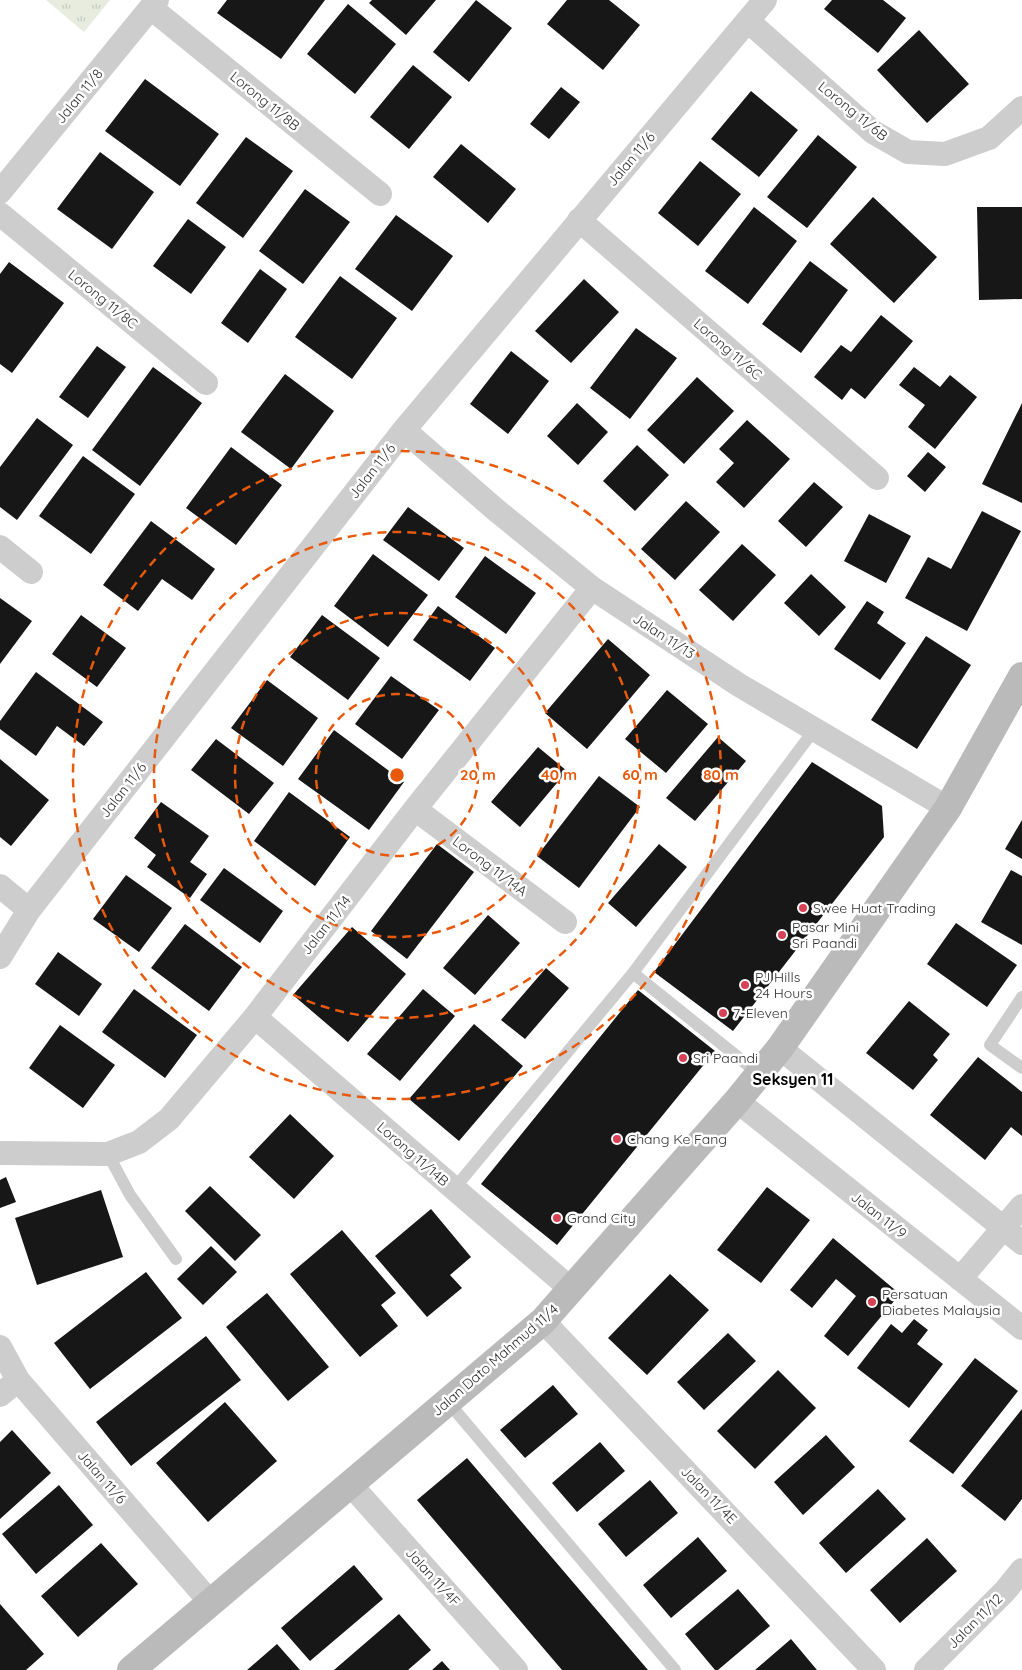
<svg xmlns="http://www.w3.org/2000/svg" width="1022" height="1670" viewBox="0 0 1022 1670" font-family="Quicksand,sans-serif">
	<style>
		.park { fill: url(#park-tufts) }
		.building { fill: #171717 }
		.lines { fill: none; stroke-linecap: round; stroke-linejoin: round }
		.lane { stroke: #cdcdcd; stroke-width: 12 }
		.street { stroke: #cdcdcd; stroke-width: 24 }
		.secondary { stroke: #bababa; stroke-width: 28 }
		.ring { fill: none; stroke: #e8590c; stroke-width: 2.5; stroke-dasharray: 9 6 }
		.poi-dot { fill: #d74256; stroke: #fff; stroke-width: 2 }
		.labels { text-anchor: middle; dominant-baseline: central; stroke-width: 5; stroke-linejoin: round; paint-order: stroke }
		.street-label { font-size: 14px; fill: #303030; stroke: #fff }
		.poi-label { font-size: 14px; fill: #303030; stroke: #fff; text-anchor: start }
		.quarter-label { font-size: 16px; font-weight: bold; fill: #000; stroke: #fff }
		.centre { fill: #e8590c; stroke: #fff; stroke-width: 2.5 }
		.ring-label { font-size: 15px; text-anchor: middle; font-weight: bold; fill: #e8590c; stroke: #fff; stroke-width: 5; stroke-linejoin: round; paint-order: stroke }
	</style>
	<defs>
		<pattern id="park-tufts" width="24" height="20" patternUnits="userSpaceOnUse" patternTransform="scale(1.25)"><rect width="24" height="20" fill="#e7ecdf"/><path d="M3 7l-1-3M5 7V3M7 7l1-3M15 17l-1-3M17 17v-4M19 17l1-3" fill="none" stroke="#c6cbc0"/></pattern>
	</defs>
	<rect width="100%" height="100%" fill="#fff"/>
	<path class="park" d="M46 0H110L84 32Z"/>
	<path class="building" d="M227 0H325L281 59 217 13Z
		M372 0H436L406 35 369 3Z
		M476 0 512 28 469 82 433 52Z
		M567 0H609L640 25 603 70 547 24Z
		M832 0H883L906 18 878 53 824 9Z
		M348 4 396 44 355 94 307 54Z
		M919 30 969 84 927 123 877 70Z
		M413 65 452 97 409 149 370 117Z
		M145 79 219 134 180 186 105 131Z
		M561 87 580 102 549 139 530 124Z
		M751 91 798 130 759 177 711 139Z
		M818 135 857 167 807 228 767 197Z
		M246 137 293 171 243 238 196 203Z
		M461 144 516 189 488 223 433 177Z
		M100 152 154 192 112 249 57 209Z
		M700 161 741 194 698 246 658 213Z
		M305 189 350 222 303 284 259 251Z
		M873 197 937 257 894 303 830 244Z
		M754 207 797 241 748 304 705 271Z
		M977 207H1022V299L979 300Z
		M396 215 453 256 412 311 355 269Z
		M188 219 226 247 191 294 153 266Z
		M810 261 848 290 801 353 762 324Z
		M9 262 64 303 12 373 0 364V274Z
		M260 269 287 289 248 343 221 323Z
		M340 276 397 318 352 379 295 337Z
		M584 279 619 312 571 363 535 331Z
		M881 315 913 341 865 399 851 388 842 400 814 377 841 345 851 352Z
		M636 328 677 358 630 419 590 388Z
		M97 346 126 367 88 418 59 397Z
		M511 351 549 381 508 434 470 404Z
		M153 367 202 403 140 486 92 450Z
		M914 367 940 387 950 375 977 397 935 449 908 427 925 405 899 385Z
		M285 374 334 411 291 469 241 432Z
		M697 377 734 411 684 464 647 430Z
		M577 403 608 432 578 465 547 436Z
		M1022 403V503L982 484Z
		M37 418 73 445 17 520 0 507V467Z
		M747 420 790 459 744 508 716 482 734 463 719 449Z
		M637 445 669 475 635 511 603 481Z
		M231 447 282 485 236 545 186 508Z
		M928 452 946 467 925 492 907 476Z
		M83 456 135 494 91 554 39 516Z
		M814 482 843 507 806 547 778 521Z
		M686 501 720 532 675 580 641 549Z
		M408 507 464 548 439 581 383 540Z
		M982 511 1021 531 967 631 905 598 928 557 951 569Z
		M869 514 911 536 886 583 844 561Z
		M151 521 215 569 192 600 162 579 138 611 103 585Z
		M742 544 776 575 733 621 699 590Z
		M373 554 428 595 388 647 334 606Z
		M485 556 536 593 506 634 455 597Z
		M811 574 846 607 819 636 784 603Z
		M0 598 32 621 0 664Z
		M867 601 884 612 877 623 906 643 880 680 834 649Z
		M438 606 495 648 470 681 413 640Z
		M81 615 126 648 97 687 52 654Z
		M322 615 380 658 348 700 290 657Z
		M926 636 971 665 917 749 871 720Z
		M608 639 650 675 587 749 545 713Z
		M36 672 103 722 84 746 57 726 36 756 0 729V721Z
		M391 676 439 710 402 759 355 724Z
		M267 680 318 718 283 766 231 728Z
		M667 690 708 724 666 773 625 739Z
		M334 730 404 782 369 830 298 779Z
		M718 737 746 761 695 821 666 798Z
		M216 739 274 783 249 814 191 770Z
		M538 747 567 771 520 827 491 802Z
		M0 759 49 800 11 846 0 837Z
		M812 762 882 806 884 837 733 1031 654 972Z
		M599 776 640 807 579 888 537 856Z
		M289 792 350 837 315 886 254 841Z
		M161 802 209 836 190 862 207 874 190 898 147 867 156 855 134 838Z
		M1022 820V859L1005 849Z
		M437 844 474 872 407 959 371 931Z
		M659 844 687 867 636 927 608 903Z
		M224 868 283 911 260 943 200 900Z
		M1011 870 1022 876V945L981 922Z
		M126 875 172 908 139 952 93 919Z
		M488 915 520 943 475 995 443 968Z
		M956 923 1017 965 987 1007 927 964Z
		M185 924 242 967 209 1011 151 968Z
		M352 927 406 974 348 1042 293 995Z
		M58 952 102 984 79 1016 35 984Z
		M546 968 569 988 525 1039 501 1020Z
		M134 989 197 1035 165 1078 102 1032Z
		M423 989 455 1016 400 1081 367 1054Z
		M638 990 715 1051 557 1245 481 1184Z
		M909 1001 950 1034 933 1055 938 1060 913 1090 866 1053Z
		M474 1024 523 1066 459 1141 409 1099Z
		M60 1025 115 1065 83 1108 29 1068Z
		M978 1057 1022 1092V1136L1011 1127 985 1160 930 1115Z
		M290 1114 334 1156 294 1199 249 1157Z
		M6 1177 16 1202 0 1208V1180Z
		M210 1186 261 1235 235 1261 185 1211Z
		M767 1187 810 1220 761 1283 717 1250Z
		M101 1190 123 1257 37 1285 15 1218Z
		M431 1209 471 1257 450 1275 462 1288 427 1317 375 1256Z
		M342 1230 396 1293 381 1305 398 1326 360 1357 290 1274Z
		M833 1238 900 1294 848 1356 824 1336 856 1296 836 1279 812 1308 790 1290Z
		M211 1246 237 1272 203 1305 177 1279Z
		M146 1272 182 1318 90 1389 54 1343Z
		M670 1274 709 1310 647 1375 608 1338Z
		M267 1293 329 1367 288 1401 226 1327Z
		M914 1319 928 1330 917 1344 943 1364 909 1408 857 1368 891 1324 902 1333Z
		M728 1333 756 1361 704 1410 677 1382Z
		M206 1336 241 1380 131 1466 96 1422Z
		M975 1358 1018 1391 953 1474 909 1441Z
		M778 1370 816 1408 755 1469 717 1431Z
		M553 1385 578 1414 525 1458 500 1430Z
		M225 1402 277 1461 208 1522 156 1463Z
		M1022 1409V1499L1005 1521 961 1486Z
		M12 1430 51 1473 0 1519V1442Z
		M826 1435 855 1467 803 1515 774 1482Z
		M600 1442 625 1471 577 1512 552 1483Z
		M467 1458 648 1670H562L417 1500Z
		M650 1480 678 1513 626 1557 598 1524Z
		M59 1485 93 1525 36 1574 2 1534Z
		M878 1489 906 1519 846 1573 819 1543Z
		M698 1537 727 1571 671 1618 643 1585Z
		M927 1538 957 1571 900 1623 870 1590Z
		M101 1543 138 1584 78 1637 41 1596Z
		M354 1565 383 1599 310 1661 281 1628Z
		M738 1589 770 1626 718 1670H715L685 1634Z
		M0 1604 44 1654 26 1670H0Z
		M399 1614 431 1650 408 1670H334Z
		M791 1639 817 1670H755Z
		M277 1644 300 1670H247Z
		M442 1661 450 1670H432Z"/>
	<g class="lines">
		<path class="lane" d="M633 973 759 1074
			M1022 997 990 1045 1022 1068
			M108 1154 130 1195 176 1259
			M454 1189 633 973 814 730
			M448 1402 675 1670"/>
		<path class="street" d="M151 8 380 194
			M748 21 873 132 908 152 945 154 989 138 1022 108
			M0 192 157 0
			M0 214 206 383
			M579 220 877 478
			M404 430 496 510 592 588 739 685 948 808
			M0 547 31 572
			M415 809 565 922
			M0 886 29 910
			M0 957 29 910 404 430 765 0
			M255 1017 572 1290
			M780 1048 1022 1243
			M737 1101 1022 1328
			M0 1153 108 1154 139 1142 169 1119 255 1017 415 809 592 588
			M960 1279 1022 1206
			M543 1321 874 1670
			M0 1347 18 1380 211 1603
			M0 1395 18 1380
			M350 1484 516 1670
			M926 1670 1005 1591 1022 1570"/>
		<path class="secondary" d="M131 1670 543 1321 737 1101 780 1048 948 808 1022 676"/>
	</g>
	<g class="ring">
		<circle cx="397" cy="775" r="81"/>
		<circle cx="397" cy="775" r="162"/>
		<circle cx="397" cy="775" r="243"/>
		<circle cx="397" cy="775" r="324"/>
	</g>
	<g class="poi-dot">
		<circle cx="803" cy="908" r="5"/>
		<circle cx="782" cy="935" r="5"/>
		<circle cx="745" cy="985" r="5"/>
		<circle cx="723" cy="1013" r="5"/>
		<circle cx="683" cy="1058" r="5"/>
		<circle cx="617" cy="1139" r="5"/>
		<circle cx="557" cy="1218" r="5"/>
		<circle cx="872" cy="1302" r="5"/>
	</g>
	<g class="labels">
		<g class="street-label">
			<text transform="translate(79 96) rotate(-51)">Jalan 11/8</text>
			<text transform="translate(265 101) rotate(39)">Lorong 11/8B</text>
			<text transform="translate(853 111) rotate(39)">Lorong 11/6B</text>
			<text transform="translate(631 159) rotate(-50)">Jalan 11/6</text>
			<text transform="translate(103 299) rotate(39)">Lorong 11/8C</text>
			<text transform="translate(728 349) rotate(41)">Lorong 11/6C</text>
			<text transform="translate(372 471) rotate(-52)">Jalan 11/6</text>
			<text transform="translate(664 636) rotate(33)">Jalan 11/13</text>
			<text transform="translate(123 790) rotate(-52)">Jalan 11/6</text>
			<text transform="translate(490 866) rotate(37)">Lorong 11/14A</text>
			<text transform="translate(326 925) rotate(-52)">Jalan 11/14</text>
			<text transform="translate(413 1154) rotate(41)">Lorong 11/14B</text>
			<text transform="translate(879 1215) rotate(38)">Jalan 11/9</text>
			<text transform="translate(495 1360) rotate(-41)">Jalan Dato Mahmud 11/4</text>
			<text transform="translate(102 1477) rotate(49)">Jalan 11/6</text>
			<text transform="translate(709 1495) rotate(46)">Jalan 11/4E</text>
			<text transform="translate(433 1577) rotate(48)">Jalan 11/4F</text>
			<text transform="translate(975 1621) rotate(-45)">Jalan 11/12</text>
		</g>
		<g class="poi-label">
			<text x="813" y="908">Swee Huat Trading</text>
			<text x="792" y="927">Pasar Mini<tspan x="792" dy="16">Sri Paandi</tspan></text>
			<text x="755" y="977">PJ Hills<tspan x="755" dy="16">24 Hours</tspan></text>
			<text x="733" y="1013">7-Eleven</text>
			<text x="693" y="1058">Sri Paandi</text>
			<text x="627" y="1139">Chang Ke Fang</text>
			<text x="567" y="1218">Grand City</text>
			<text x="882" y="1294">Persatuan<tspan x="882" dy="16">Diabetes Malaysia</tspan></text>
		</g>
		<g class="quarter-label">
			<text x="793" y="1079">Seksyen 11</text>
		</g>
	</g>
	<circle cx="397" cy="775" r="8" class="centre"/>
	<g class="ring-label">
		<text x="478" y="780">20 m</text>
		<text x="559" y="780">40 m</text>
		<text x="640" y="780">60 m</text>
		<text x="721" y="780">80 m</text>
	</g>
</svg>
